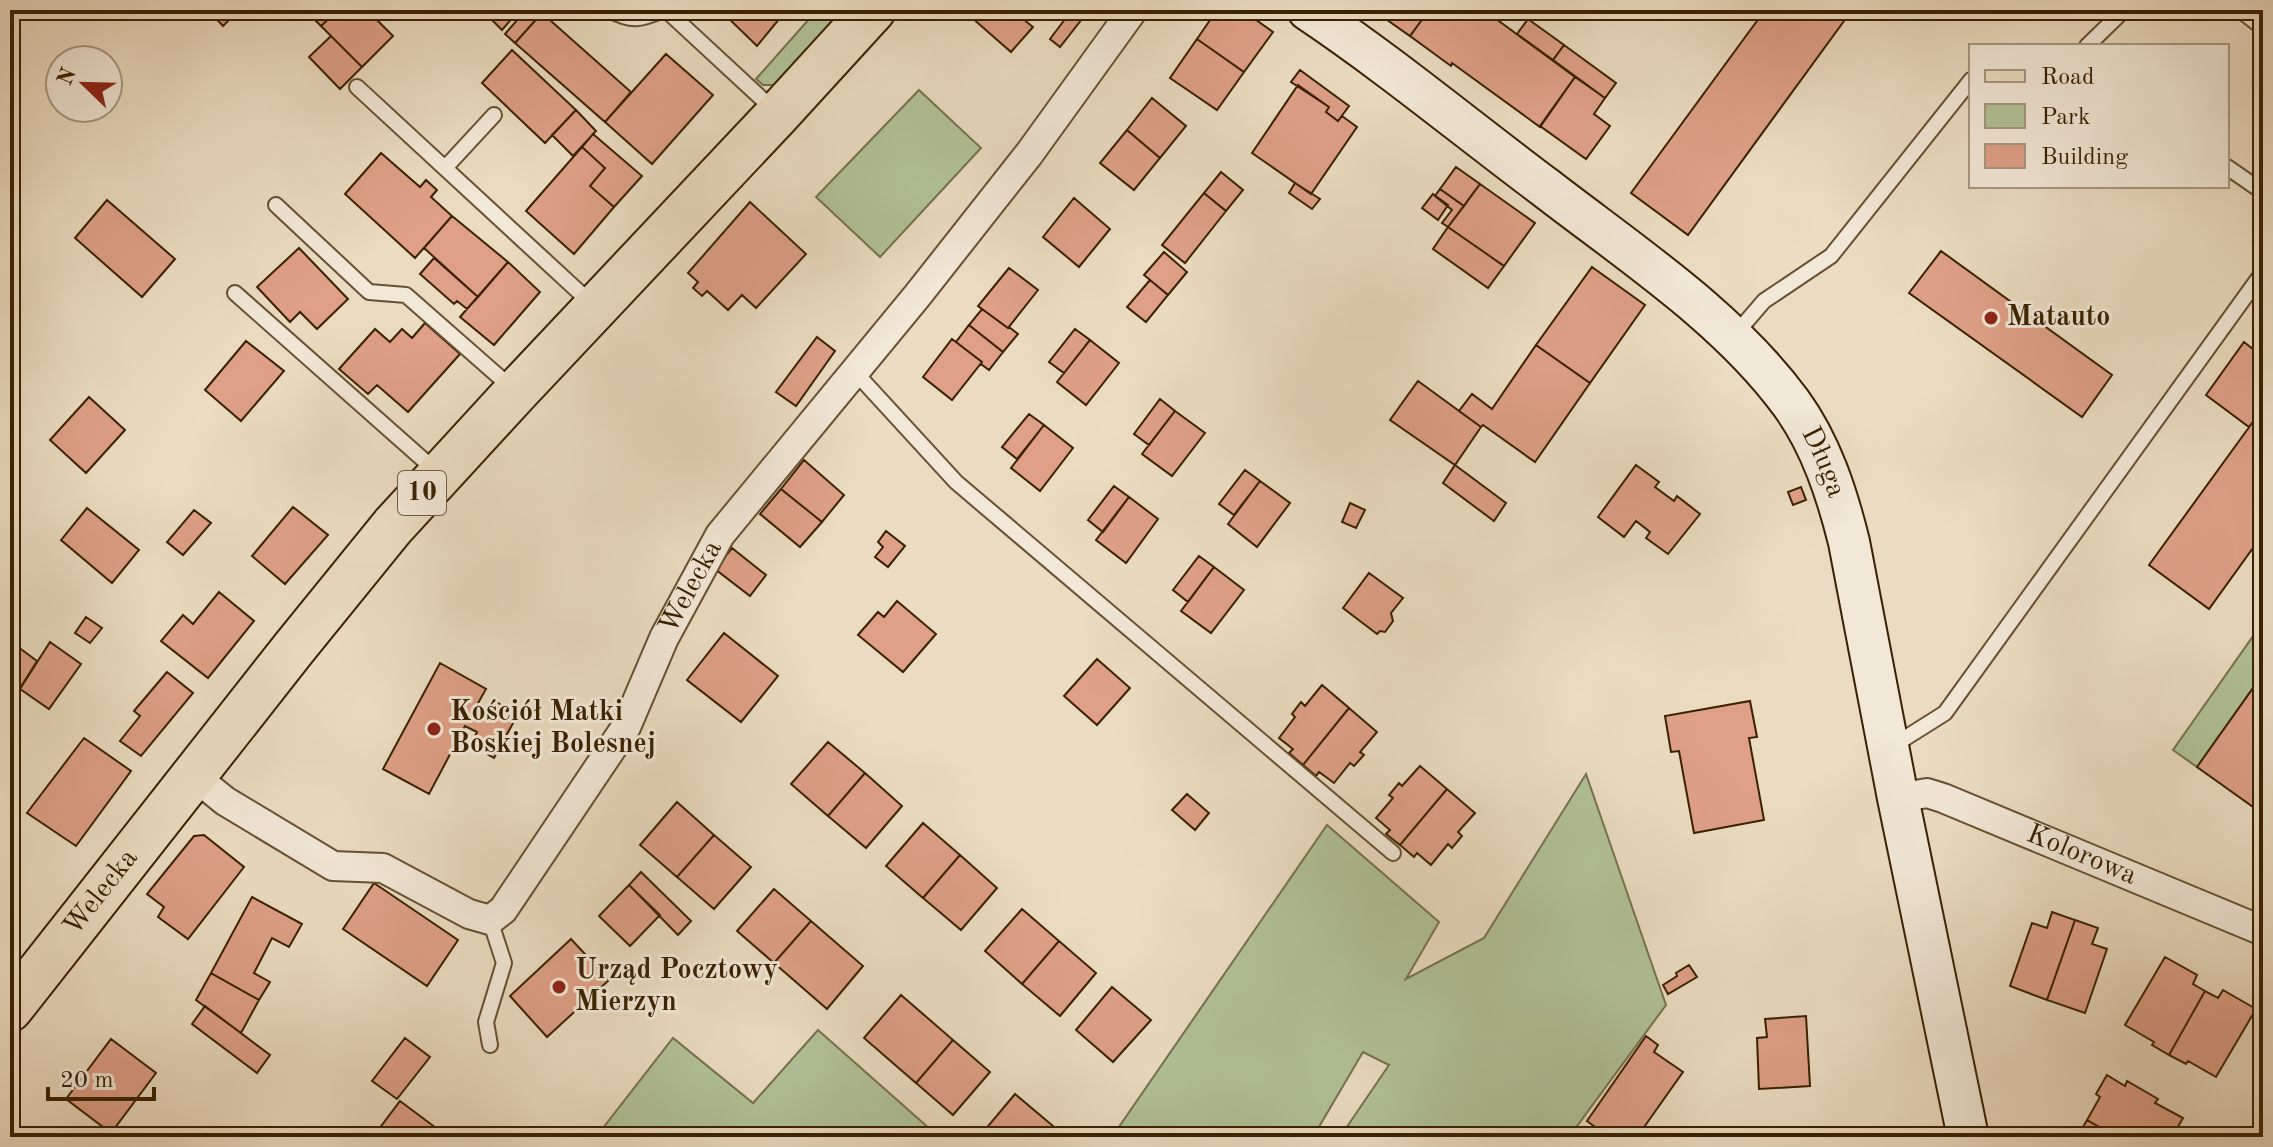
<svg xmlns="http://www.w3.org/2000/svg" width="2273" height="1147" viewBox="0 0 2273 1147" font-family="'Old Standard TT',serif">
	<style>
		.green { fill: #b1c298; stroke: #75724c; stroke-width: 2 }
		.building { fill: #dfa087; stroke: #392101; stroke-width: 2 }
		.lines { fill: none; stroke-linecap: round; stroke-linejoin: round }
		.lane-casing { stroke: #665031; stroke-width: 18 }
		.street-casing { stroke: #665031; stroke-width: 32 }
		.secondary-casing { stroke: #392101; stroke-width: 44 }
		.primary-casing { stroke: #392101; stroke-width: 48 }
		.lane { stroke: #f2e8d7; stroke-width: 14 }
		.street { stroke: #f2e8d7; stroke-width: 28 }
		.secondary { stroke: #f2e8d7; stroke-width: 40 }
		.primary { stroke: #ebdcc1; stroke-width: 44 }
		.poi-dot { fill: #8f2418; stroke: #f2e8d7; stroke-width: 3 }
		.labels { text-anchor: middle; dominant-baseline: central; stroke-width: 6; stroke-linejoin: round; paint-order: stroke }
		.shield { fill: #f2e8d7; stroke: #705d41; stroke-width: 2 }
		.shield-label { font-size: 26px; font-weight: bold; fill: #392101 }
		.poi-label { font-size: 28px; font-weight: bold; fill: #392101; stroke: #f2e8d7; text-anchor: start }
		.street-label { font-size: 28px; fill: #392101; stroke: #f2e8d7 }
	</style>
	<rect width="100%" height="100%" fill="#ebdcc1"/>
	<filter id="stains"><feTurbulence type="fractalNoise" baseFrequency=".0025" numOctaves="4"/><feColorMatrix values="0 0 0 0 .2 0 0 0 0 .09 0 0 0 0 .02 0 0 0 .5 -.17"/></filter>
	<radialGradient id="worn" r=".72"><stop offset=".6" stop-color="#630" stop-opacity="0"/><stop offset="1" stop-color="#630" stop-opacity=".3"/></radialGradient>
	<path class="green" d="M817 10H849L779 85H763L756 79Z
		M919 90 981 148 880 257 816 197Z
		M2263 622V674L2197 767 2173 750Z
		M1586 774 1666 1005 1569 1137H1340L1389 1065 1363 1052 1313 1137H1112L1327 825 1439 922 1406 979 1484 938Z
		M818 1030 939 1137H596L673 1038 753 1103Z"/>
	<path class="building" d="M208 10H239L223 26Z
		M305 10H338L321 26Z
		M338 10H367L393 36 362 67 321 26Z
		M482 10H508L514 16 502 30Z
		M526 10H539L542 13 515 43 505 34Z
		M720 10H773L780 18 757 46Z
		M963 10H1021L1017 14 1033 27 1011 52Z
		M1072 10H1089L1060 47 1050 39Z
		M1217 10H1242L1273 32 1244 72 1197 39Z
		M1373 10H1429L1410 36Z
		M1429 10H1484L1575 77 1540 127 1452 63 1451 66 1410 36Z
		M1765 10H1852L1688 235 1631 193Z
		M542 13 631 92 605 122 515 43Z
		M1528 19 1564 45 1553 60 1517 34Z
		M331 36 362 67 340 89 309 57Z
		M1197 39 1244 72 1217 110 1170 78Z
		M1564 45 1616 83 1605 98 1553 60Z
		M512 50 576 110 545 143 482 83Z
		M666 54 713 95 652 164 605 122Z
		M1300 70 1349 106 1338 121 1326 112 1329 107 1291 82Z
		M1575 77 1605 98 1594 114 1610 126 1586 159 1540 126Z
		M1298 85 1329 107 1326 112 1338 121 1342 116 1357 127 1311 194 1252 153Z
		M1152 98 1186 126 1160 158 1127 130Z
		M576 110 596 131 573 156 552 135Z
		M1127 130 1160 158 1134 190 1100 163Z
		M593 134 642 176 614 207 590 186 605 168 582 147Z
		M582 147 605 168 590 186 614 207 574 254 526 211Z
		M381 153 420 187 426 180 437 190 431 197 452 216 415 258 345 194Z
		M1456 167 1480 184 1464 206 1440 189Z
		M1221 172 1243 190 1226 211 1204 193Z
		M1295 183 1320 199 1312 209 1289 193Z
		M1480 184 1535 223 1504 266 1448 227Z
		M1440 189 1464 206 1448 227 1442 223 1452 210 1435 196Z
		M1204 193 1226 211 1185 263 1162 245Z
		M1433 194 1448 205 1438 220 1422 208Z
		M1074 198 1110 229 1079 267 1043 237Z
		M107 200 175 259 142 297 75 238Z
		M750 202 806 254 756 308 742 295 728 310 707 291 702 296 693 288 698 282 688 273Z
		M452 216 508 262 478 297 424 248Z
		M1448 227 1504 266 1488 288 1433 249Z
		M299 248 348 299 317 329 300 312 290 322 257 287Z
		M1941 251 2112 375 2082 417 1909 293Z
		M1164 252 1187 272 1168 295 1144 275Z
		M434 258 478 297 467 309 457 301 454 304 420 274Z
		M508 262 540 292 494 345 460 317Z
		M1592 267 1645 305 1590 383 1536 345Z
		M1009 268 1038 290 1008 328 978 306Z
		M1150 280 1168 295 1146 322 1127 307Z
		M982 309 1008 328 1009 327 1018 334 1003 352 969 325Z
		M425 323 460 354 408 412 377 385 368 394 339 369 375 329 390 342 402 329 412 338Z
		M969 325 1003 352 989 370 981 364 982 362 956 342Z
		M1075 329 1090 340 1064 373 1049 362Z
		M817 337 835 351 796 406 776 392Z
		M952 339 982 362 952 400 923 377Z
		M1090 340 1119 363 1086 405 1057 382Z
		M246 341 284 371 241 421 205 390Z
		M2244 342 2263 357V408L2249 427 2206 395Z
		M1536 345 1590 383 1535 462 1483 425 1481 427 1459 411 1472 394 1492 409Z
		M1418 381 1481 427 1455 465 1390 420Z
		M89 397 125 430 86 473 50 440Z
		M1160 399 1175 411 1149 445 1134 434Z
		M2263 408V534L2209 609 2149 565Z
		M1175 411 1205 433 1172 476 1142 454Z
		M1029 414 1044 425 1017 459 1002 447Z
		M1044 425 1073 448 1040 491 1011 468Z
		M804 460 844 495 822 522 781 489Z
		M1455 465 1506 503 1494 521 1443 483Z
		M1636 465 1659 482 1655 487 1674 501 1677 496 1700 514 1668 554 1646 538 1650 532 1636 521 1624 537 1598 517Z
		M1245 470 1260 481 1234 515 1219 504Z
		M1260 481 1290 503 1257 547 1228 524Z
		M1114 486 1129 497 1103 532 1088 520Z
		M1801 487 1806 500 1793 505 1788 492Z
		M781 489 822 522 800 547 760 514Z
		M1129 497 1158 519 1126 563 1096 540Z
		M1350 503 1365 510 1356 528 1342 522Z
		M293 507 328 535 285 584 252 556Z
		M87 508 139 550 112 583 61 540Z
		M194 510 211 523 183 555 167 542Z
		M886 531 905 546 888 567 875 557 883 547 878 542Z
		M732 548 766 575 750 596 715 569Z
		M1199 556 1214 567 1188 602 1173 590Z
		M1214 567 1244 590 1211 633 1181 611Z
		M1369 573 1403 598 1391 613 1393 621 1385 632 1380 631 1377 634 1343 608Z
		M219 592 254 621 208 678 161 641 183 615 193 624Z
		M897 601 936 634 903 672 858 635 878 612 884 617Z
		M86 617 102 628 90 643 75 633Z
		M724 633 778 676 741 722 687 680Z
		M10 641 37 661 17 693 10 688Z
		M50 642 81 664 49 709 20 689Z
		M1097 659 1130 688 1097 725 1064 696Z
		M440 663 486 689 473 712 484 718 494 701 518 714 494 758 471 745 477 732 465 726 429 794 383 769Z
		M167 672 193 693 141 756 120 741 140 716 134 711Z
		M2263 674V814L2197 767Z
		M1322 685 1349 708 1303 765 1289 753 1293 749 1279 738 1295 717 1292 714 1301 702 1305 706Z
		M1750 701 1757 737 1749 738 1764 820 1694 833 1679 751 1671 752 1665 716Z
		M1349 708 1377 732 1360 752 1364 755 1354 766 1350 763 1334 783 1319 772 1316 776 1303 765Z
		M84 738 131 771 76 846 27 813Z
		M828 742 865 773 828 816 791 784Z
		M1420 766 1447 789 1400 845 1386 834 1390 830 1376 818 1393 798 1389 795 1399 783 1402 786Z
		M865 773 902 806 866 848 828 816Z
		M1447 789 1475 813 1458 832 1462 836 1452 848 1448 844 1431 865 1417 853 1414 857 1400 845Z
		M1187 794 1209 813 1195 830 1172 810Z
		M677 802 714 835 677 877 640 845Z
		M923 823 960 855 923 898 886 866Z
		M204 835 244 867 188 939 158 917 164 907 147 894 194 836Z
		M714 835 751 867 714 909 677 877Z
		M960 855 997 888 961 930 923 898Z
		M641 872 691 921 678 935 629 885Z
		M374 883 458 940 427 986 343 929Z
		M629 885 660 915 630 946 599 916Z
		M774 889 811 921 774 963 737 931Z
		M252 897 302 924 289 947 272 938 254 973 270 982 259 1000 211 973Z
		M1022 909 1059 941 1022 984 985 951Z
		M2052 912 2075 920 2047 1000 2010 986 2032 923 2047 928Z
		M2075 920 2098 928 2092 944 2107 949 2085 1013 2047 1000Z
		M811 921 863 966 827 1009 774 963Z
		M571 939 609 980 547 1037 510 996Z
		M1059 941 1096 973 1060 1016 1022 984Z
		M2165 957 2197 975 2193 984 2205 991 2169 1055 2152 1045 2154 1042 2125 1025Z
		M1689 965 1697 977 1668 994 1663 985 1677 976 1676 973Z
		M211 973 259 1000 241 1033 196 1000Z
		M1112 987 1151 1020 1113 1062 1076 1030Z
		M2223 990 2256 1009 2216 1077 2188 1061 2186 1064 2169 1055 2205 991 2218 998Z
		M901 995 953 1040 916 1083 864 1038Z
		M205 1006 270 1055 257 1073 192 1024Z
		M1806 1016 1810 1086 1759 1089 1757 1038 1767 1037 1765 1019Z
		M1646 1036 1658 1045 1654 1052 1683 1072 1637 1137H1609L1587 1121Z
		M405 1038 430 1057 397 1099 372 1081Z
		M111 1039 156 1073 111 1133 66 1099Z
		M953 1040 990 1072 953 1115 916 1083Z
		M2107 1075 2125 1086 2127 1081 2158 1099 2155 1103 2183 1118 2172 1137H2117L2087 1120 2100 1097 2096 1094Z
		M1015 1094 1053 1126 1065 1137H979Z
		M400 1101 448 1137H373Z
		M2087 1120 2117 1137H2077Z"/>
	<g class="lines">
		<defs>
			<path id="lane" d="M609 10C632 22 640 20 663 10
				M666 10 775 111
				M2240 10 2263 28
				M2087 46 2124 10
				M357 87 592 304
				M2227 167 2263 192
				M445 168 494 115
				M276 205 369 292 406 295 513 389
				M235 293 436 471
				M1733 337 1764 301 1831 256 1971 80
				M855 372 956 482 1393 853
				M1891 747 1945 713 2263 272
				M490 920 504 963 486 1022 490 1045
				M2262 1137 2263 1136"/>
			<g id="street">
				<path id="s1" d="M193 775 225 801 333 866 383 868 469 914 490 920 503 910 626 727 664 638 720 535 917 296 1029 154 1133 10"/>
				<path id="s2" d="M1898 798 1927 793 1943 798 2263 931"/>
			</g>
			<g id="secondary">
				<path id="s3" d="M1308 10C1390 65 1467 129 1546 188 1630 253 1728 317 1791 403 1821 444 1837 494 1849 542L1898 798 1968 1137"/>
			</g>
			<g id="primary">
				<path id="s4" d="M10 1009 294 648 393 526 516 392 778 114 873 10"/>
			</g>
		</defs>
		<use href="#lane" class="lane-casing"/>
		<use href="#street" class="street-casing"/>
		<use href="#secondary" class="secondary-casing"/>
		<use href="#primary" class="primary-casing"/>
		<use href="#lane" class="lane"/>
		<use href="#street" class="street"/>
		<use href="#secondary" class="secondary"/>
		<use href="#primary" class="primary"/>
	</g>
	<g class="poi-dot">
		<circle cx="1991" cy="318" r="8"/>
		<circle cx="434" cy="729" r="8"/>
		<circle cx="559" cy="987" r="8"/>
	</g>
	<g class="labels">
		<rect class="shield" x="398" y="471" width="48" height="44" rx="6"/>
		<g class="shield-label">
			<text x="422" y="493">10</text>
		</g>
		<g class="poi-label">
			<text x="2007" y="318">Matauto</text>
			<text x="450" y="713">Kościół Matki<tspan x="450" dy="32">Boskiej Bolesnej</tspan></text>
			<text x="575" y="971">Urząd Pocztowy<tspan x="575" dy="32">Mierzyn</tspan></text>
		</g>
		<g class="street-label">
			<text stroke="none"><textPath href="#s3" startOffset="692">Długa</textPath></text>
			<text stroke="none"><textPath href="#s1" startOffset="728">Welecka</textPath></text>
			<text stroke="none"><textPath href="#s2" startOffset="196">Kolorowa</textPath></text>
			<text stroke="none"><textPath href="#s4" startOffset="148">Welecka</textPath></text>
		</g>
	</g>
	<rect width="2273" height="1147" fill="none" stroke="#ebdcc1" stroke-width="40"/>
	<rect x="12" y="12" width="2249" height="1123" fill="none" stroke="#392101" stroke-width="4"/>
	<rect x="20" y="20" width="2233" height="1107" fill="none" stroke="#392101" stroke-width="2"/>
	<rect x="1969" y="44" width="260" height="144" fill="#f2e8d7" stroke="#a89881" stroke-width="2"/>
	<rect x="1985" y="70" width="40" height="12" fill="#ebdcc1" stroke="#a89881" stroke-width="2"/>
	<text x="2041" y="84" font-size="24" fill="#392101">Road</text>
	<rect x="1985" y="104" width="40" height="24" fill="#b1c298" stroke="#a89881" stroke-width="2"/>
	<text x="2041" y="124" font-size="24" fill="#392101">Park</text>
	<rect x="1985" y="144" width="40" height="24" fill="#dfa087" stroke="#a89881" stroke-width="2"/>
	<text x="2041" y="164" font-size="24" fill="#392101">Building</text>
	<g transform="translate(84 84) rotate(293)"><circle r="38" fill="#f2e8d7" stroke="#a89881" stroke-width="2"/>
	<path d="M0-6L14 30L0 20L-14 30Z" fill="#8f2418"/>
	<text y="-12" font-size="22" font-weight="bold" text-anchor="middle" fill="#392101">N</text>
	</g>
	<path d="M48 1087v12h106v-12" fill="none" stroke="#392101" stroke-width="4"/>
	<text x="60" y="1087" font-size="24" fill="#392101" stroke="#f2e8d7" stroke-width="6" paint-order="stroke">20 m</text>
	<rect width="100%" height="100%" filter="url(#stains)"/>
	<rect width="100%" height="100%" fill="url(#worn)"/>
</svg>
